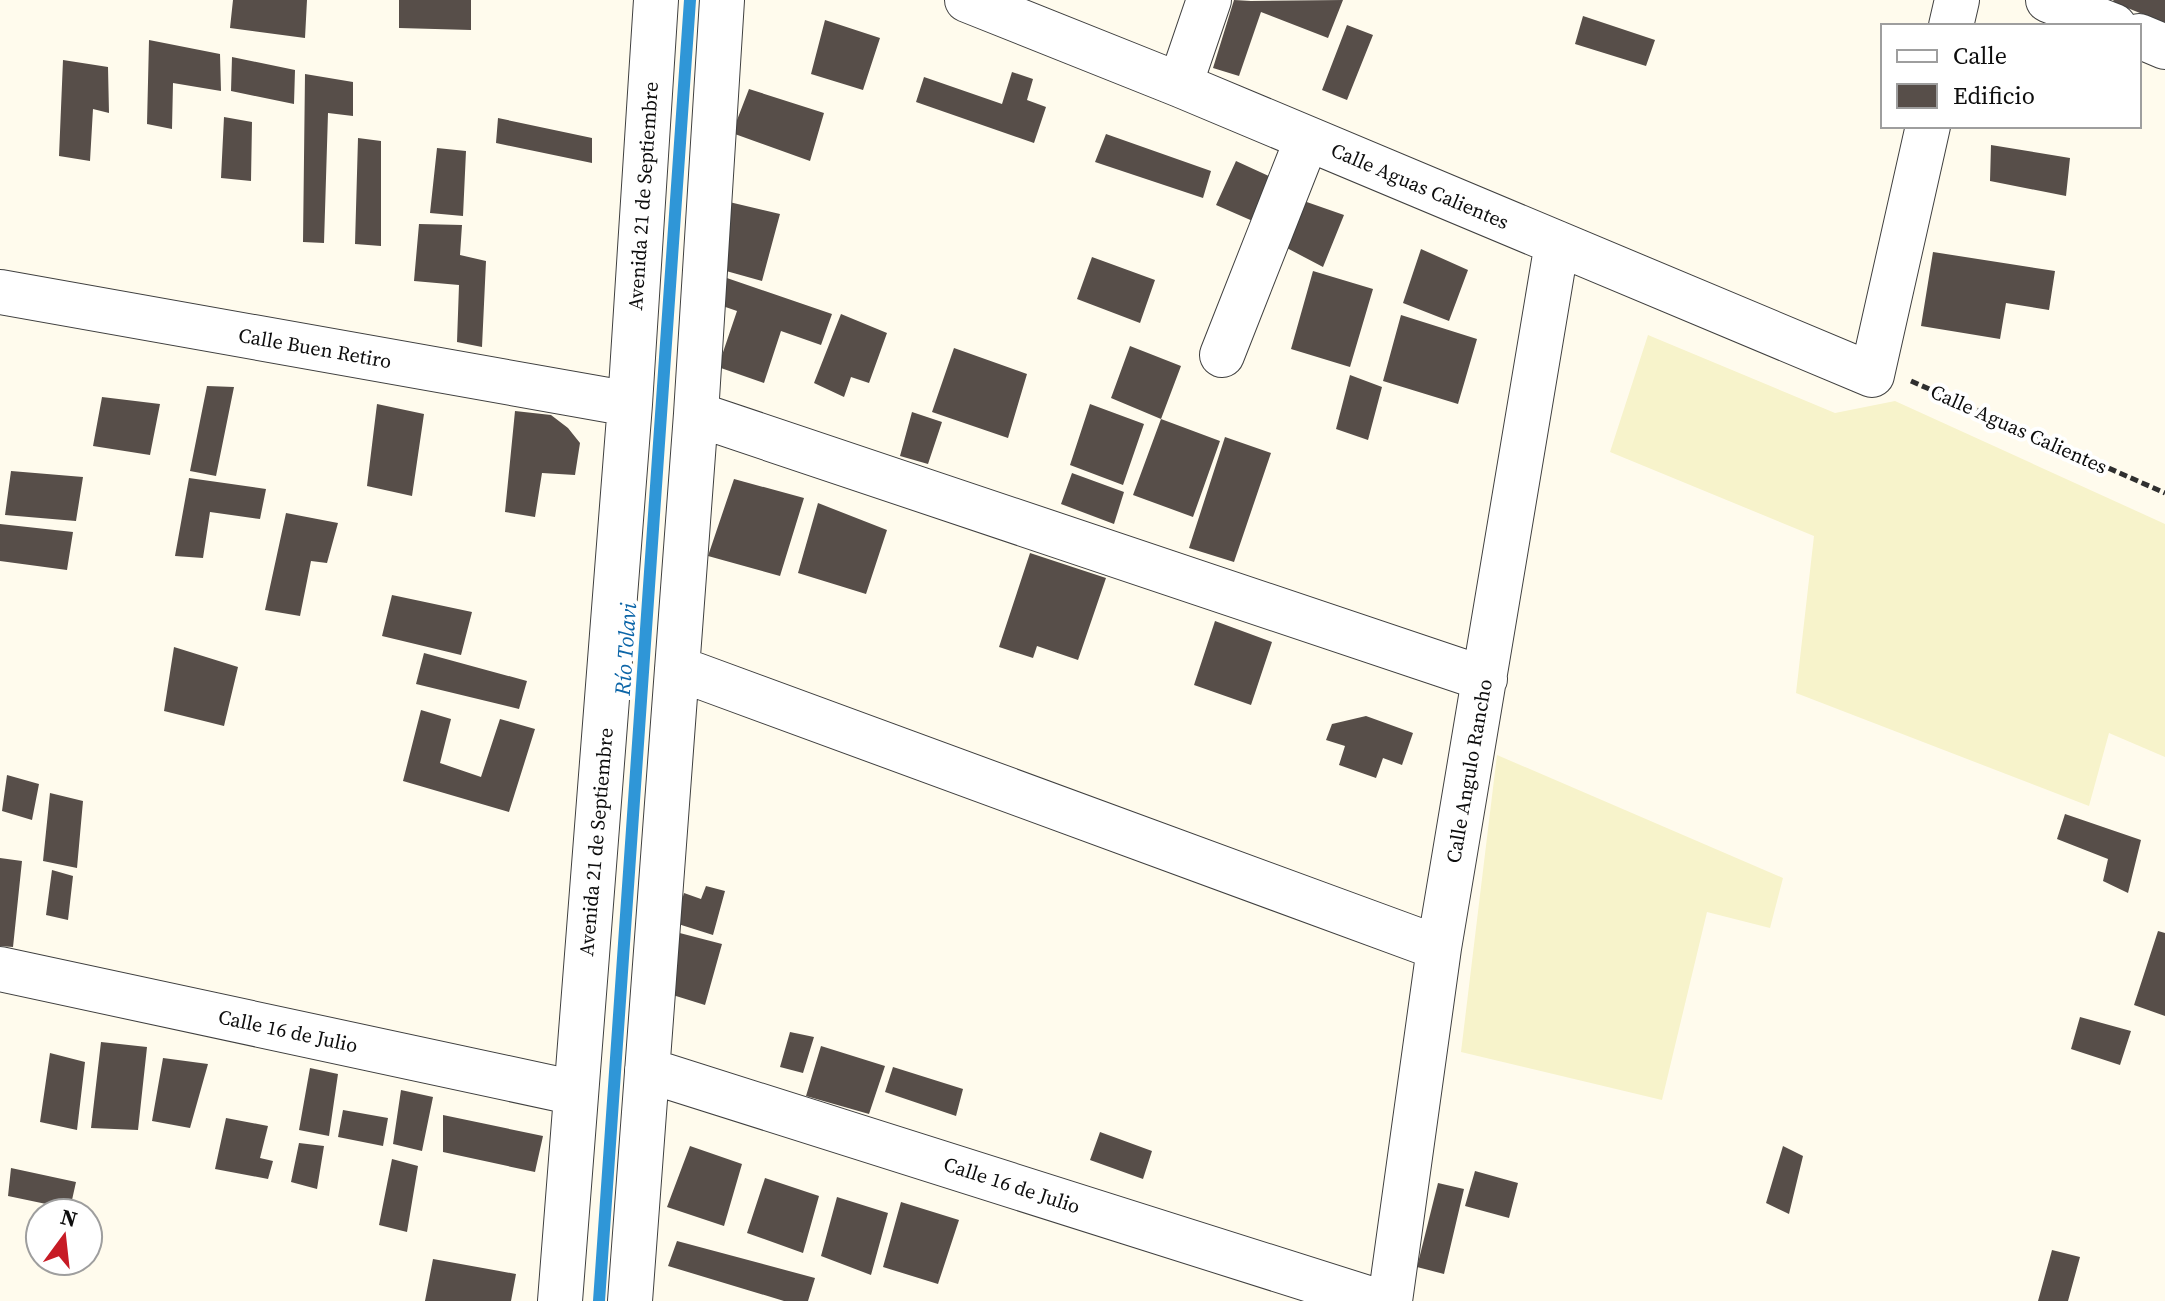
<svg xmlns="http://www.w3.org/2000/svg" width="2165" height="1301" viewBox="0 0 2165 1301" font-family="'Source Serif 4',serif">
	<style>
		.farmland { fill: #f7f3cb }
		.lines { fill: none; stroke-linecap: round; stroke-linejoin: round }
		.stream { stroke: #2f96d7; stroke-width: 12 }
		.building { fill: #574e49 }
		.minor-casing { stroke: #404040; stroke-width: 46 }
		.path { stroke: #2f2f2f; stroke-width: 5; stroke-dasharray: 8 4; stroke-linecap: butt }
		.minor { stroke: #fff; stroke-width: 44 }
		.labels { text-anchor: middle; dominant-baseline: central; stroke-width: 8; stroke-linejoin: round; paint-order: stroke }
		.street-label { font-size: 20px; fill: #0d0d0d; stroke: #fff }
		.water-label { font-size: 22px; font-style: italic; fill: #0d66a8; stroke: #fff }
	</style>
	<rect width="100%" height="100%" fill="#fffbed"/>
	<path class="farmland" d="M1648 335 1835 413 1895 401 2165 524V757L2109 733 2089 806 1796 693 1814 536 1610 452Z
		M1497 755 1783 878 1770 928 1707 912 1662 1100 1461 1052Z"/>
	<g class="lines">
		<path class="stream" d="M599 1301 690 0"/>
	</g>
	<path class="building" d="M233 0H307L305 38 230 28Z
		M399 0H471V30L399 28Z
		M1234 0 1251 1 1343 0 1328 38 1261 12 1239 76 1213 68Z
		M2113 0H2165V23L2115 3Z
		M1583 16 1655 40 1646 66 1575 44Z
		M825 20 880 38 863 90 811 74Z
		M1347 25 1373 35 1347 100 1322 90Z
		M149 40 220 54 221 91 173 83 172 129 147 124Z
		M232 57 295 70 294 104 231 91Z
		M63 60 108 67 109 113 93 109 90 161 59 156Z
		M1012 72 1033 79 1027 100 1046 107 1034 143 916 102 924 77 1002 104Z
		M305 74 353 82V116L328 113 324 243 303 242Z
		M749 89 824 113 810 161 732 133Z
		M224 117 252 122 251 181 221 178Z
		M498 118 592 138V163L496 143Z
		M1106 134 1211 171 1203 198 1095 162Z
		M358 138 381 141V246L355 244Z
		M1991 145 2070 158 2066 196 1990 181Z
		M437 148 466 151 463 216 430 213Z
		M1236 161 1273 178 1255 222 1216 205Z
		M1301 200 1344 215 1323 267 1283 246Z
		M725 201 780 214 762 281 719 269Z
		M419 224 462 225 460 255 486 261 482 347 457 342 459 285 414 281Z
		M1421 249 1468 270 1449 321 1403 303Z
		M1933 252 2055 271 2049 310 2006 303 2000 339 1921 326Z
		M1092 257 1155 280 1140 323 1077 299Z
		M1313 271 1373 289 1350 367 1291 349Z
		M721 276 832 314 821 345 781 331 764 383 718 367 737 311 711 302Z
		M841 314 887 333 869 383 851 377 844 397 814 383Z
		M1401 315 1477 339 1458 404 1383 381Z
		M1130 346 1181 366 1161 419 1111 398Z
		M954 348 1027 374 1008 438 932 412Z
		M1350 375 1382 387 1368 440 1336 429Z
		M207 386 234 387 216 476 190 471Z
		M102 397 160 404 150 455 93 446Z
		M377 404 424 414 412 496 367 486Z
		M1090 404 1144 424 1123 485 1070 465Z
		M515 411 551 415 568 428 580 443 575 475 542 473 535 517 505 512Z
		M912 412 942 422 928 464 900 456Z
		M1161 419 1220 441 1193 517 1133 495Z
		M1225 437 1271 453 1234 562 1189 548Z
		M11 471 83 477 76 521 5 515Z
		M1072 473 1124 492 1114 524 1061 504Z
		M189 478 266 489 260 519 210 512 203 558 175 556Z
		M734 479 804 498 780 576 708 556Z
		M818 503 887 530 866 594 798 573Z
		M286 513 338 523 327 563 311 561 300 616 265 610Z
		M0 524 73 532 67 570 0 561Z
		M1030 553 1106 578 1078 660 1037 646 1033 658 999 647Z
		M392 595 472 612 461 655 382 636Z
		M1215 621 1272 642 1251 705 1194 685Z
		M174 647 238 667 224 726 164 711Z
		M424 653 527 681 519 709 416 684Z
		M421 710 451 719 440 763 481 777 500 719 535 729 509 812 403 781Z
		M1366 716 1413 733 1402 765 1383 758 1376 778 1339 765 1345 746 1326 740 1332 724Z
		M7 775 39 784 32 820 2 811Z
		M50 793 83 801 77 868 43 861Z
		M2065 814 2141 840 2128 893 2103 881 2108 859 2057 839Z
		M0 858 22 861 13 947 0 946Z
		M52 870 73 876 68 920 46 915Z
		M706 886 725 891 713 935 675 923 684 893 701 899Z
		M672 931 722 944 705 1005 663 992Z
		M2158 931 2165 933V1016L2134 1005Z
		M2080 1017 2131 1031 2120 1065 2071 1049Z
		M790 1032 814 1037 803 1073 780 1067Z
		M101 1042 147 1047 138 1130 91 1128Z
		M821 1046 885 1066 869 1114 806 1096Z
		M50 1053 85 1062 77 1130 40 1122Z
		M163 1058 208 1064 190 1128 152 1121Z
		M893 1067 963 1089 956 1116 885 1092Z
		M310 1068 338 1074 329 1136 299 1130Z
		M401 1090 433 1097 422 1151 393 1144Z
		M343 1110 388 1118 383 1146 338 1137Z
		M443 1115 543 1136 535 1172 443 1152Z
		M226 1118 268 1126 260 1158 273 1161 268 1179 215 1169Z
		M1100 1132 1152 1151 1143 1179 1090 1160Z
		M299 1143 324 1146 317 1189 291 1182Z
		M690 1146 742 1164 724 1226 667 1207Z
		M1783 1146 1803 1156 1789 1214 1766 1203Z
		M392 1159 418 1166 407 1232 379 1225Z
		M11 1168 76 1182 70 1209 8 1196Z
		M1475 1171 1518 1183 1509 1218 1465 1206Z
		M765 1178 819 1196 803 1253 747 1233Z
		M1438 1183 1464 1189 1444 1274 1417 1267Z
		M837 1197 888 1213 871 1275 821 1256Z
		M901 1202 959 1220 938 1284 883 1267Z
		M677 1241 815 1278 808 1301H784L668 1266Z
		M2052 1250 2080 1257 2068 1301H2038Z
		M433 1259 516 1274 511 1301H425Z"/>
	<g class="lines">
		<defs>
			<path id="minor" d="M967 0 1180 85 1872 375 1928 126
				M2048 0 2114 26
				M1951 26 1957 0
				M2139 36 2165 47
				M1180 85 1209 0
				M0 292 630 404
				M1222 355 1307 139
				M696 414 1485 679
				M677 668 1439 948
				M0 969 576 1093
				M647 1070 1377 1301
				M560 1301 630 404 656 0
				M630 1301 696 414 722 0
				M1390 1301 1439 948 1557 243"/>
		</defs>
		<use href="#minor" class="minor-casing"/>
		<path class="path" d="M1911 381 2165 493"/>
		<use href="#minor" class="minor"/>
	</g>
	<g class="labels">
		<g class="street-label">
			<text transform="translate(1420 186) rotate(23)">Calle Aguas Calientes</text>
			<text transform="translate(643 196) rotate(-86)">Avenida 21 de Septiembre</text>
			<text transform="translate(315 348) rotate(10)">Calle Buen Retiro</text>
			<text transform="translate(2019 429) rotate(24)">Calle Aguas Calientes</text>
			<text transform="translate(1469 771) rotate(-80)">Calle Angulo Rancho</text>
			<text transform="translate(596 842) rotate(-85)">Avenida 21 de Septiembre</text>
			<text transform="translate(288 1031) rotate(12)">Calle 16 de Julio</text>
			<text transform="translate(1012 1185) rotate(18)">Calle 16 de Julio</text>
		</g>
		<g class="water-label">
			<text transform="translate(625 649) rotate(-86)">Río Tolavi</text>
		</g>
	</g>
	<rect x="1881" y="24" width="260" height="104" fill="#ffffff" stroke="#9e9e9e" stroke-width="2"/>
	<rect x="1897" y="50" width="40" height="12" fill="#ffffff" stroke="#9e9e9e" stroke-width="2"/>
	<text x="1953" y="64" font-size="24" fill="#0d0d0d">Calle</text>
	<rect x="1897" y="84" width="40" height="24" fill="#574e49" stroke="#9e9e9e" stroke-width="2"/>
	<text x="1953" y="104" font-size="24" fill="#0d0d0d">Edificio</text>
	<g transform="translate(64 1237) rotate(15)"><circle r="38" fill="#ffffff" stroke="#9e9e9e" stroke-width="2"/>
	<path d="M0-6L14 30L0 20L-14 30Z" fill="#c71b25"/>
	<text y="-12" font-size="22" font-weight="bold" text-anchor="middle" fill="#0d0d0d">N</text>
	</g>
</svg>
